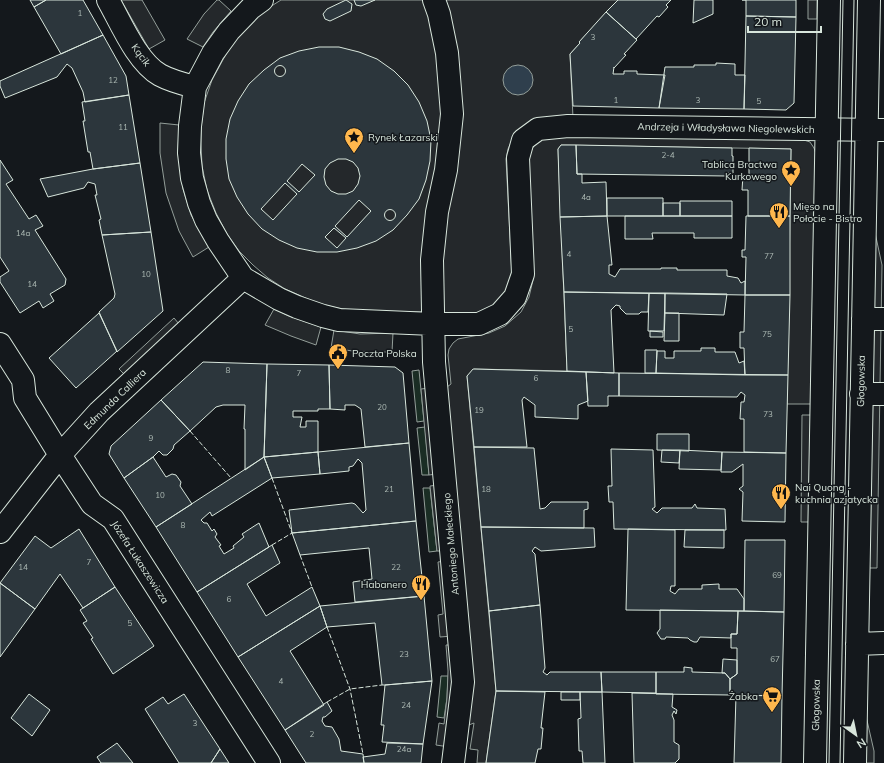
<svg xmlns="http://www.w3.org/2000/svg" width="884" height="763" viewBox="0 0 884 763" font-family="Mulish,sans-serif">
	<style>
		.green { fill: #1a2d24; stroke: #939e99 }
		.parking { fill: #24282b; stroke: #939e99 }
		.water { fill: #2f3f4d; stroke: #939e99 }
		.building { fill: #2c363c; stroke: #d8e6dc; fill-rule: evenodd }
		.lines { fill: none; stroke-linecap: round; stroke-linejoin: round }
		.minor-casing { stroke: #d8e6dc; stroke-width: 24 }
		.minor { stroke: #14181c; stroke-width: 22 }
		.tram { stroke: #d8e6dc; stroke-width: 1 }
		.fence { stroke: #d8e6dc; stroke-width: 1; stroke-dasharray: 5 2; stroke-linecap: butt }
		.labels { text-anchor: middle; dominant-baseline: central; stroke-width: 3; stroke-linejoin: round; paint-order: stroke }
		.number-label { font-size: 8px; fill: #adbab4 }
		.street-label { font-size: 10px; fill: #d8e6dc; stroke: #14181c }
		.poi-label { font-size: 10px; fill: #d8e6dc; stroke: #14181c; text-anchor: start }
	</style>
	<rect width="100%" height="100%" fill="#14181c"/>
	<path class="green" d="M419 370 424 421 417 422 412 371Z
		M425 427 429 475H422L417 428Z
		M423 488H430L437 551 429 552Z
		M441 676H448L447 698 444 718 437 717Z"/>
	<path class="parking" d="M121 0H142L165 40 149 49Z
		M217 0H219L231 11 213 32 203 47 187 39 204 14Z
		M281 0H618L580 41V43L570 54 573 118 512 140 508 149 506 159 512 276 510 285 501 301 486 311 476 313 355 311 337 308 317 303 285 289 268 278 253 265 239 251 227 234 216 213 207 190 202 166 201 143V128L204 103 212 80 231 45 254 20 265 10Z
		M808 0H817V19H808Z
		M160 123 179 125 178 153 183 189 191 215 209 247 193 257 179 231 166 193 160 153Z
		M550 137 794 139 804 140 810 142 814 148 816 154 812 404H787L791 149 561 145 558 149 567 371 474 369 467 376 496 691 486 763H477L478 750 470 749 474 723 466 726 443 390 451 384 448 355 449 349 453 343 458 339 489 333 505 326 521 312 529 297 533 280 528 158 531 151 535 144 542 139Z
		M874 228 882 265 877 568H868Z
		M274 309 289 316 321 327 316 345 291 336 265 325Z
		M174 318 179 324 124 374 119 369Z
		M334 330 360 334 393 333 392 352H360L331 348Z
		M429 388 437 474 429 475 421 389Z
		M802 415H812L810 522H801Z
		M438 485 444 551H437L430 486Z
		M445 561 453 636 440 637 438 615 443 614 438 562Z
		M446 645H454L456 676 449 747 436 745 439 723 444 724 447 698 448 671Z
		M866 716 874 751V763H865Z"/>
	<path class="water" d="M503 80a15 15 0 1 1 30 0a15 15 0 1 1-30 0Z"/>
	<path class="building" d="M30 0H46L34 7Z
		M46 0H83L103 35 61 54 34 7Z
		M346 0 352 4 351 11 330 21 325 19 323 14 327 9Z
		M354 0H375L361 6 356 5Z
		M618 0H671L666 5 668 7 659 17 657 16 636 39 606 12Z
		M694 0H713V14L693 23Z
		M742 0H796V17L746 16V0Z
		M606 12 637 40 624 54 626 55 614 68V67L613 74H624V71H637V74L665 75 659 108 573 106 570 54 580 43 579 42Z
		M746 16 796 17 794 103 786 110 744 109Z
		M103 35 126 76 129 95 85 102 83 92 72 68 67 64 57 77 5 98 0 86V81Z
		M319 47H339L359 52 377 59 394 71 408 85 419 102 427 121 431 140 430 161 426 180 419 199 407 215 393 230 376 241 357 248 337 252H317L297 248 279 240 262 229 248 214 237 197 229 179 226 159V139L230 119 238 101 249 84 264 70 280 58 299 51ZM338 159H346L353 162 358 168 360 176 358 184 353 191 346 194H338L331 191 326 185 324 177 325 169 330 163Z
		M716 63 735 64V75H745L744 109 659 108 665 67H694V65H716Z
		M274.5 71a5.5 5.5 0 1 1 11 0a5.5 5.5 0 1 1-11 0Z
		M129 95 140 163 93 169 90 152H88L83 121H85L82 102Z
		M561 145H576L577 174H582V183L606 182 607 216 560 217 558 149Z
		M576 145 732 148V156H733V173H727V176L577 174Z
		M749 148 791 149 790 216H748V190H742L743 175H749Z
		M0 160 13 180 6 184 29 219 36 215 43 226 35 230 66 279 65 285 50 294 54 301 43 308 39 301 20 313 0 282V277L9 271 0 257Z
		M140 163 151 232 102 235 99 220 101 219 95 195H97L95 184 88 182 84 188 48 197 40 179 93 169Z
		M302 164 315 175 299 192 287 181Z
		M285 183 297 194 273 220 261 209Z
		M607 198H663V216H607Z
		M359 200 371 211 347 237 335 226Z
		M680 201H732V216H680Z
		M663 203H680V216H663Z
		M384.5 215a5.5 5.5 0 1 1 11 0a5.5 5.5 0 1 1-11 0Z
		M607 216 612 265H609V274L615 277 620 269H661V268H677V270H727V276L738 278 741 283 745 281V295L564 292 560 217Z
		M625 216H732V238H694V233H652L653 239H625Z
		M746 216H790V295H745L746 257H742V250H745Z
		M334 228 346 238 337 248 325 237Z
		M151 232 163 311 117 352 99 312 114 298 115 294 102 235Z
		M564 292 649 293 648 312H641L639 314H626L620 308V306L616 305 611 310 614 373 567 371Z
		M649 293H665L664 331H648Z
		M665 293 727 294 724 315 665 313Z
		M745 295H790L788 375H745L744 348H740V332H744Z
		M99 313 117 351 76 388 49 358Z
		M665 313H679V341H664Z
		M650 331 663 332V337H650Z
		M701 348H715V352H735L739 363 744 361 745 375 656 373 657 351H665V358H674V351H701Z
		M645 350H657L656 373H645Z
		M203 362 267 364 264 457 245 470V429H244L245 405H223L216 407 190 431 161 400Z
		M267 364 329 365 330 409H318V411H293V417H302L300 427H306V421H318V452L264 457Z
		M329 365 395 367 403 373 409 443 365 447 361 409 355 405H345V410L330 409Z
		M473 369 586 372 588 401 578 405V419L535 417V405L524 397 522 400 527 447H474L467 376Z
		M586 372 619 373V396H608V406H588Z
		M619 373 788 375 786 453 744 452V419H740L741 402H744L745 395 741 392 737 397 619 396Z
		M161 400 190 431 174 445 173 449 167 455H163L159 451 153 457 124 478 109 454 111 446Z
		M657 434H689V451L657 450Z
		M409 443 416 521 292 533 289 510 352 503 355 504 363 513 366 510 362 463 358 459 353 466 349 467V471L320 474 318 452Z
		M474 447 534 448 540 509 545 508 551 502H588V509L584 510V528L481 527Z
		M611 449 653 450 655 507 652 509 657 513 662 508H692L695 504 697 508 725 509 726 530 614 529 613 502H609L608 486H612Z
		M662 450H680L679 463 661 462Z
		M680 450 722 452 721 470 679 469Z
		M318 452 320 474 272 478 264 457Z
		M722 452 786 453 785 522 742 521 743 492 739 489 743 486V464L732 472H721Z
		M153 457 166 477 172 474 176 475 181 482 180 486 192 504 156 527 124 478Z
		M264 457 272 478 212 516 210 512 201 520 204 523H207L212 531 214 529 217 534 215 537 221 545 219 546 224 554 234 548 233 546 244 537 242 534 259 523 269 547 197 592 156 527Z
		M416 521 424 596 355 602 353 582 372 579 369 548 300 555 292 533Z
		M481 527 594 528 595 547 541 551 535 547 532 551 535 554 540 605 489 611Z
		M79 529 115 587 83 608 60 574 35 609 0 583 35 536 51 548Z
		M628 529 675 530V586H671L670 591 675 594 679 589H702V585L719 584V589H737L744 599V611L626 610Z
		M685 530H724V548L684 547Z
		M745 540H785L784 612 744 611Z
		M272 545 280 563 247 584 266 616 312 587 320 606 238 657 197 592Z
		M0 583 35 609 0 657Z
		M115 587 154 646 113 674 91 639 93 638 83 623 87 621 80 610Z
		M424 596 432 681 385 685H382L375 623 327 627 320 606Z
		M540 605 545 668 543 672 547 675 550 672H601L602 692 496 691 489 611Z
		M320 606 327 627 290 651 324 705 285 730 238 657Z
		M660 610 738 611 737 634H731V638L700 637 697 642H694L690 640 688 638 666 637 665 639H661L657 633 660 629Z
		M738 611 784 612 782 696 730 695V679L737 674V648H731V634H737Z
		M723 659 737 660V674L730 679 725 673H722Z
		M684 667 692 668V672L725 673 730 679V695L656 694V672H684Z
		M601 672H656V693L602 692Z
		M432 681 423 744 382 742 384 725H381L385 685Z
		M496 691 545 692 541 728H543L541 749H538L535 763H486Z
		M561 692H580V700H561Z
		M580 692H602L605 763H583L582 751H579L578 719 581 718Z
		M632 693 673 694 672 707 677 710 676 714 674 711 672 715 674 720V742L679 745V759L675 763H634Z
		M29 694 50 710 32 736 11 718Z
		M184 694 220 749 211 763H179L145 709 163 697 168 704Z
		M736 695 782 696 781 763H734Z
		M327 702 332 711 325 717H323L322 721 325 726 332 727 339 739 341 751 363 754 364 763H306L285 730Z
		M117 743 133 763H101L97 757Z
		M387 743 423 744 421 763H364L363 757 385 754Z
		M220 749 229 763H211Z"/>
	<g class="lines">
		<defs>
			<path id="minor" d="M108 0C121 23 137 62 160 75 171 81 183 84 195 87
				M262 0 251 8 229 31 213 53 195 87 190 126 189 153 192 178 199 203 206 220 218 241 243 278 279 299 297 307 323 316 339 320 433 324H479L500 314 515 297 523 274 518 158 523 140 538 129 568 126 884 130
				M434 0 439 14 447 53 452 114 446 170 437 212 432 260 434 362 463 682 453 763
				M863 319H884
				M0 344 23 380 25 398 60 455 92 504 113 519 269 763
				M861 394H884
				M0 532 60 455 99 412 243 278
				M857 644 884 643
				M815 763 829 0
				M855 763 869 0"/>
		</defs>
		<use href="#minor" class="minor-casing"/>
		<use href="#minor" class="minor"/>
		<path class="tram" d="M829 763 843 0
			M840 763 854 0"/>
		<path class="fence" d="M190 431 231 478
			M272 478 292 533 272 545
			M300 555 312 587
			M327 627 350 689 363 754
			M327 702 350 689 382 685"/>
	</g>
	<defs>
		<symbol id="sight-pin" viewBox="-11 -11 22 30"><path d="M0 17L-7.5 6A9.5 9.5 0 1 1 7.5 6Z" fill="#ffb74d" stroke="#14181c"/><path d="M0-6L1.8-2.2L6-1.7L2.9 1.2L3.7 5.4L0 3.3L-3.7 5.4L-2.9 1.2L-6-1.7L-1.8-2.2Z" fill="#111"/></symbol>
		<symbol id="restaurant-pin" viewBox="-11 -11 22 30"><path d="M0 17L-7.5 6A9.5 9.5 0 1 1 7.5 6Z" fill="#ffb74d" stroke="#14181c"/><path d="M-5-6h1v4h1v-4h1v4h1v-4h1v5L-1.5 .5V6h-2V.5L-5-1ZM5-6V6H3V1.5H1.5Q1.5-4 5-6Z" fill="#111"/></symbol>
		<symbol id="civic-pin" viewBox="-11 -11 22 30"><path d="M0 17L-7.5 6A9.5 9.5 0 1 1 7.5 6Z" fill="#ffb74d" stroke="#14181c"/><path d="M-.6-6.5H3V-4.5H.6V-3L4-1V1h2V6H-6V1h2V-1L-.6-3ZM-1.2 2.5V6h2.4V2.5Z" fill="#111"/></symbol>
		<symbol id="supermarket-pin" viewBox="-11 -11 22 30"><path d="M0 17L-7.5 6A9.5 9.5 0 1 1 7.5 6Z" fill="#ffb74d" stroke="#14181c"/><path d="M-6-5.5h2.5l.6 2H6L4.5 2H-2.5L-4.4-4H-6ZM-1.5 3.2a1.3 1.3 0 1 0 .1 0ZM3 3.2a1.3 1.3 0 1 0 .1 0Z" fill="#111"/></symbol>
	</defs>
	<g fill-rule="evenodd">
		<use href="#sight-pin" x="343" y="126" width="22" height="30"/>
		<use href="#sight-pin" x="780" y="159" width="22" height="30"/>
		<use href="#restaurant-pin" x="768" y="201" width="22" height="30"/>
		<use href="#civic-pin" x="327" y="342" width="22" height="30"/>
		<use href="#restaurant-pin" x="770" y="482" width="22" height="30"/>
		<use href="#restaurant-pin" x="410" y="573" width="22" height="30"/>
		<use href="#supermarket-pin" x="761" y="685" width="22" height="30"/>
	</g>
	<g class="labels">
		<g class="number-label">
			<text x="80" y="13">1</text>
			<text x="593" y="37">3</text>
			<text x="113" y="80">12</text>
			<text x="616" y="100">1</text>
			<text x="698" y="100">3</text>
			<text x="759" y="101">5</text>
			<text x="123" y="127">11</text>
			<text x="668" y="155">2-4</text>
			<text x="586" y="197">4a</text>
			<text x="23" y="233">14a</text>
			<text x="569" y="254">4</text>
			<text x="769" y="256">77</text>
			<text x="146" y="274">10</text>
			<text x="32" y="284">14</text>
			<text x="571" y="329">5</text>
			<text x="767" y="334">75</text>
			<text x="228" y="370">8</text>
			<text x="299" y="373">7</text>
			<text x="536" y="378">6</text>
			<text x="382" y="407">20</text>
			<text x="479" y="410">19</text>
			<text x="768" y="414">73</text>
			<text x="151" y="438">9</text>
			<text x="389" y="489">21</text>
			<text x="486" y="489">18</text>
			<text x="160" y="495">10</text>
			<text x="183" y="525">8</text>
			<text x="89" y="562">7</text>
			<text x="23" y="567">14</text>
			<text x="396" y="567">22</text>
			<text x="777" y="575">69</text>
			<text x="229" y="599">6</text>
			<text x="130" y="623">5</text>
			<text x="404" y="654">23</text>
			<text x="775" y="659">67</text>
			<text x="281" y="681">4</text>
			<text x="406" y="705">24</text>
			<text x="195" y="723">3</text>
			<text x="312" y="734">2</text>
			<text x="404" y="749">24a</text>
		</g>
		<g class="street-label">
			<text transform="translate(141 55) rotate(54)">Kącik</text>
			<text transform="translate(726 128) rotate(1)">Andrzeja i Władysława Niegolewskich</text>
			<text transform="translate(861 381) rotate(-89)">Głogowska</text>
			<text transform="translate(115 399) rotate(-44)">Edmunda Calliera</text>
			<text transform="translate(451 544) rotate(-95)">Antoniego Małeckiego</text>
			<text transform="translate(140 562) rotate(57)">Józefa Łukaszewicza</text>
			<text transform="translate(816 705) rotate(-89)">Głogowska</text>
		</g>
		<g class="poi-label">
			<text x="368" y="137">Rynek Łazarski</text>
			<text x="777" y="164" text-anchor="end">Tablica Bractwa<tspan x="777" dy="12">Kurkowego</tspan></text>
			<text x="793" y="206">Mięso na<tspan x="793" dy="12">Połocie - Bistro</tspan></text>
			<text x="352" y="353">Poczta Polska</text>
			<text x="795" y="487">Nai Quong -<tspan x="795" dy="12">kuchnia azjatycka</tspan></text>
			<text x="407" y="584" text-anchor="end">Habanero</text>
			<text x="758" y="696" text-anchor="end">Żabka</text>
		</g>
	</g>
	<g transform="translate(856 735) rotate(147)" stroke="#14181c" stroke-width="3" paint-order="stroke">
	<path d="M0-3L7 15L0 10L-7 15Z" fill="#d8e6dc"/>
	<text y="-6" font-size="11" font-weight="bold" text-anchor="middle" fill="#d8e6dc">N</text>
	</g>
	<path d="M748 26v6h73v-6" fill="none" stroke="#d8e6dc" stroke-width="2"/>
	<text x="754" y="26" font-size="12" fill="#d8e6dc" stroke="#14181c" stroke-width="3" paint-order="stroke">20 m</text>
</svg>
